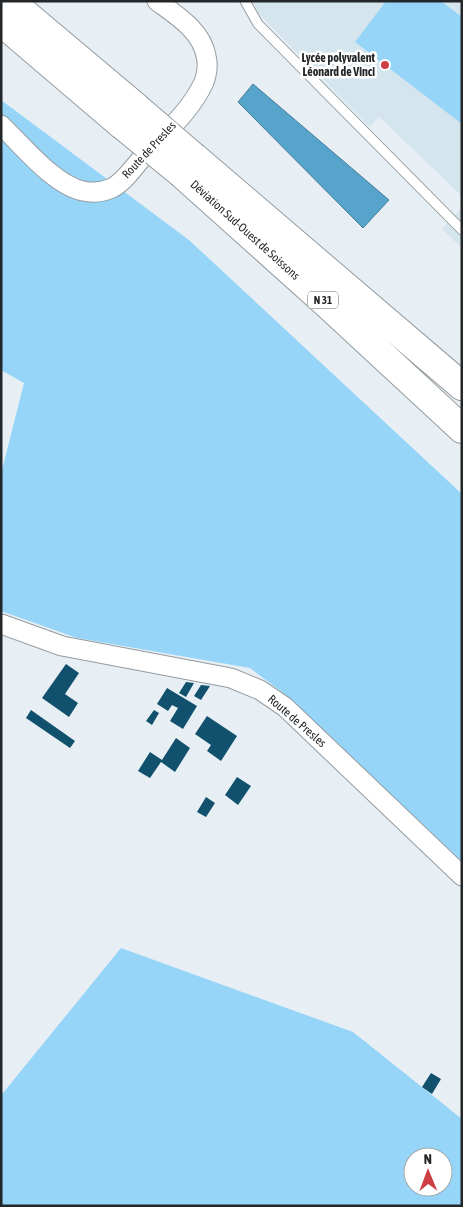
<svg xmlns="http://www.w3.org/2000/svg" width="463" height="1207" viewBox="0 0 463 1207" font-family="'Asap Condensed',sans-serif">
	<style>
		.built { fill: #d5e5ee }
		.green { fill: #96d5f8; fill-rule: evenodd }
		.water { fill: #56a4cb; stroke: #477e9a }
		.building { fill: #11516d }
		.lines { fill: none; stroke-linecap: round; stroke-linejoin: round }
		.lane-casing { stroke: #949ca1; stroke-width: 11 }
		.street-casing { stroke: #949ca1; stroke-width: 21 }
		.highway-casing { stroke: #949ca1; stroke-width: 30 }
		.lane { stroke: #fff; stroke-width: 9 }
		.street { stroke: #fff; stroke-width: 19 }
		.highway { stroke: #fff; stroke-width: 28 }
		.highway-bridge-casing { stroke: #949ca1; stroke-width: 30; stroke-linecap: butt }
		.highway-bridge { stroke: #fff; stroke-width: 28 }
		.poi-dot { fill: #ce3f45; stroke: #fff; stroke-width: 2 }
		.labels { text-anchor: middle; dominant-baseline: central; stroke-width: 5; stroke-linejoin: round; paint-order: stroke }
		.shield { fill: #fff; stroke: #666869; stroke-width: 1 }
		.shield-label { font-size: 11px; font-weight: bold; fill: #242729 }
		.poi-label { font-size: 12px; font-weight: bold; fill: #242729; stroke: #fff; text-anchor: end }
		.street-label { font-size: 12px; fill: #242729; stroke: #fff }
	</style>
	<rect width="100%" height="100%" fill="#e7eff4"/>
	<path class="built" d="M253 1H462V196L379 117 370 127 258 13Z
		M462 208V248L442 229Z"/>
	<path class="green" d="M386 1H441L462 17V124L355 42Z
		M1 100 189 240 462 494V863L286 695 250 668 77 638 1 611V474L24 383 1 370Z
		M121 948 353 1032 462 1119V1206H1V1092L3 1093ZM413 1157H443V1187H413Z"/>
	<path class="water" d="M253 84 389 200 363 228 238 102Z"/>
	<path class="building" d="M66 664 79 673 65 694 78 703 69 717 42 698Z
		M186 682 194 683 186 697 179 693Z
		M201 685 210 686 201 700 194 696Z
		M167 688 197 706 183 729 170 721 178 708 172 705 168 711 157 704Z
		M31 710 75 741 70 748 26 718Z
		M154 710 159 713 152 725 146 721Z
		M207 716 237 736 221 761 207 751 211 745 195 734Z
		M176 738 190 748 175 772 161 762 150 778 138 771 150 752 162 760Z
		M237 777 251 786 238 805 225 795Z
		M206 797 215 803 206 817 197 812Z
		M431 1073 441 1079 432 1094 422 1087Z"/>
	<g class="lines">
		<defs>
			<path id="lane" d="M245 1 258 24 462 230"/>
			<path id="street" d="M1 125C23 146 54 185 83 191 92 193 103 192 112 188 124 182 133 168 142 158 163 135 191 111 204 82 207 74 208 64 206 56 202 31 176 15 157 1
				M1 624 62 646 231 678 260 690 285 707 462 876"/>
			<path id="highway" d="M10 1 136 107
				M1 22 122 125
				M194 157 462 386
				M182 174 326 303 462 429"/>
		</defs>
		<use href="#lane" class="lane-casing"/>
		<use href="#street" class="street-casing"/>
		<use href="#highway" class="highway-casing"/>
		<use href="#lane" class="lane"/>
		<use href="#street" class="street"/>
		<use href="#highway" class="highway"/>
		<defs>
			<path id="highway-bridge" d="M136 107 194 157
				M122 125 182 174"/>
		</defs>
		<use href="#highway-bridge" class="highway-bridge-casing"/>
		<use href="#highway-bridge" class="highway-bridge"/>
	</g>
	<circle class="poi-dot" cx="385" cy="65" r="5"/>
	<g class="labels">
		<rect class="shield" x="308" y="291.5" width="30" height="17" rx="4"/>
		<g class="shield-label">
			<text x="323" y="300">N 31</text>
		</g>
		<g class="poi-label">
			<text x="375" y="58">Lycée polyvalent<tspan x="375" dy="14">Léonard de Vinci</tspan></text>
		</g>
		<g class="street-label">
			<text transform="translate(149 150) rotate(-47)">Route de Presles</text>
			<text transform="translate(245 230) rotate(42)">Déviation Sud-Ouest de Soissons</text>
			<text transform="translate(297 721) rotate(41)">Route de Presles</text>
		</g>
	</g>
	<rect width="463" height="1207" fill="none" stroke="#242729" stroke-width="5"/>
	<g transform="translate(428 1172) rotate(359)"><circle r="24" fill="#ffffff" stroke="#a7a9a9"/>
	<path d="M0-4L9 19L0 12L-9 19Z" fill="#ce3f45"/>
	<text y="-8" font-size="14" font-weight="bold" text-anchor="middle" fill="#242729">N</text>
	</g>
</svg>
